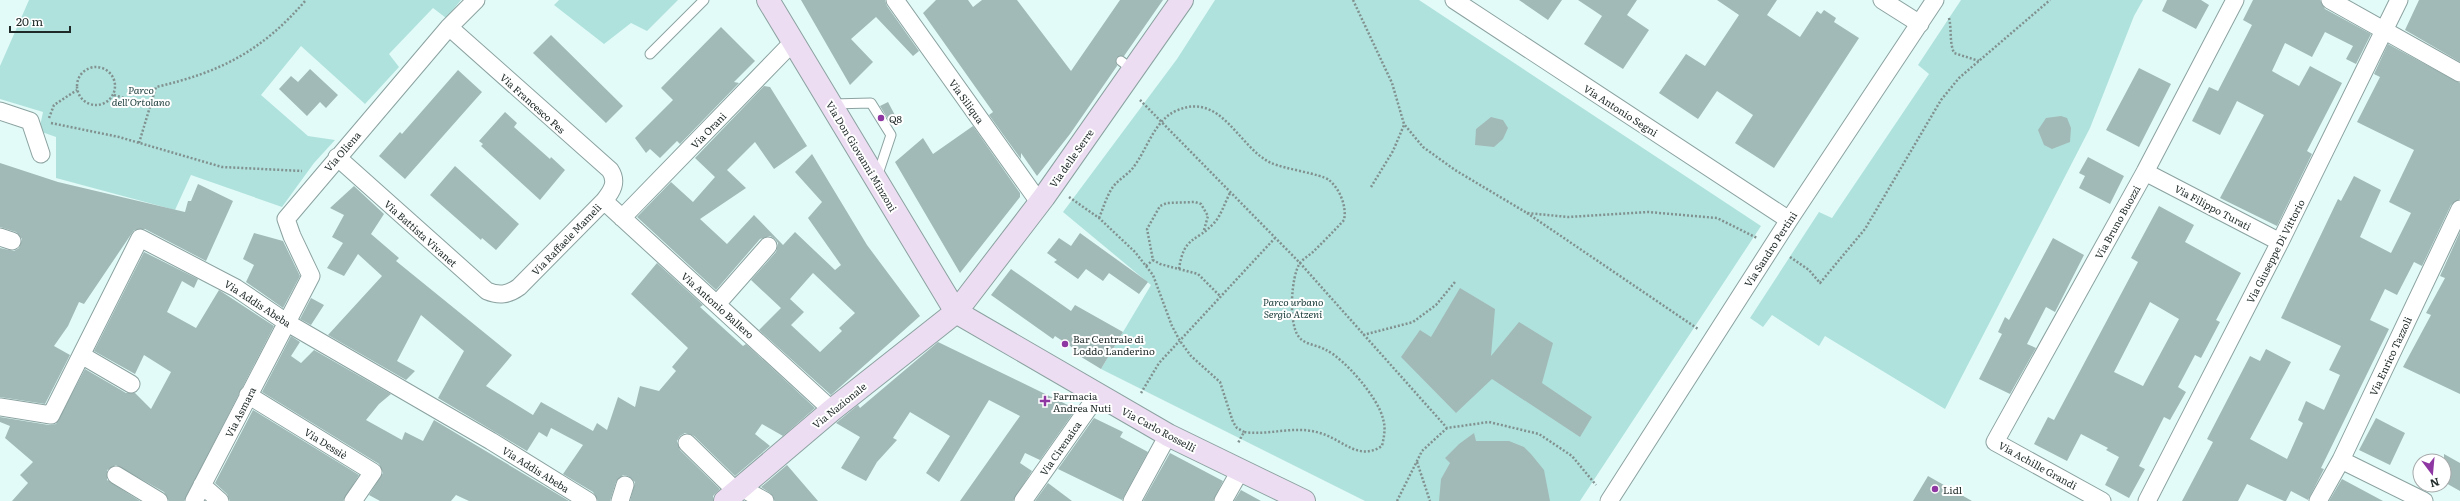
<svg xmlns="http://www.w3.org/2000/svg" width="2460" height="501" viewBox="0 0 2460 501" font-family="Literata,serif">
	<style>
		.green { fill: #b0e2dd }
		.building { fill: #a2bab7; fill-rule: evenodd }
		.lines { fill: none; stroke-linecap: round; stroke-linejoin: round }
		.lane-casing { stroke: #8ba2a0; stroke-width: 11 }
		.street-casing { stroke: #8ba2a0; stroke-width: 19 }
		.secondary-casing { stroke: #8ba2a0; stroke-width: 24 }
		.path { stroke: #80918f; stroke-width: 2.5; stroke-dasharray: 2 2; stroke-linecap: butt }
		.lane { stroke: #fff; stroke-width: 9 }
		.street { stroke: #fff; stroke-width: 17 }
		.secondary { stroke: #edddf2; stroke-width: 22 }
		.poi-dot { fill: #8e36a2; stroke: #fff; stroke-width: 1.5 }
		.labels { text-anchor: middle; dominant-baseline: central; stroke-width: 4; stroke-linejoin: round; paint-order: stroke }
		.park-label { font-size: 10px; font-style: italic; fill: #193b39; stroke: #fff }
		.street-label { font-size: 10px; fill: #1f2928; stroke: #fff }
		.poi-label { font-size: 10px; fill: #1f2928; stroke: #fff; text-anchor: start }
	</style>
	<rect width="100%" height="100%" fill="#e2fbf8"/>
	<path class="green" d="M29 0H461L446 18 433 8 389 54 399 67 365 104 301 46 261 95 308 136 335 140 314 163 282 207 191 175 175 210 56 178V137L39 131 43 112 0 99V66Z
		M559 0H678L647 31 631 23 604 44 554 5Z
		M1215 0H1419L1761 226 1580 501H1365L1101 369 1151 285 1063 212 1177 59Z
		M1961 0H2143L2134 16 2090 128 1945 409 1825 336 1819 346 1772 315 1763 327 1750 318 1819 212 1832 218 1929 74 1918 65Z"/>
	<path class="building" d="M801 0H885L887 6 919 51 913 56 876 17 851 39 873 62 850 85Z
		M936 0H968L973 7 982 0H1017L1071 71 1120 0H1163L1124 56 1116 58 1117 66 1070 134 1037 176 1021 153V159L989 115 993 112 923 13Z
		M1519 0H1562L1548 20Z
		M1578 0H1637L1627 15 1649 30 1623 69 1584 44 1602 16Z
		M1717 0H1777L1767 15 1800 37 1817 11 1821 14 1824 10 1836 18 1834 22 1859 38 1774 168 1735 143 1753 115 1717 91 1698 119 1659 93 1686 54 1705 66 1739 15Z
		M2167 0H2201L2209 5 2196 29 2162 11Z
		M2253 0H2320L2325 9 2371 34 2356 64 2346 59 2353 46 2325 32 2312 57 2285 43 2272 71 2299 86 2310 66 2342 83 2307 151 2312 154 2277 226 2220 198 2264 115 2237 101 2220 135 2192 121 2209 87 2218 91 2252 25 2243 20Z
		M2419 0H2460V62L2405 30Z
		M721 27 755 61 734 82 739 83 680 144 677 141 660 158 650 149 646 153 635 138 673 100 661 88Z
		M551 35 623 106 606 123 533 53Z
		M2388 44 2460 83V199L2451 205 2422 266 2414 262 2397 295 2385 289 2370 320 2389 329 2321 468 2324 469 2308 500 2291 491 2286 501H2284L2247 484 2238 501H2182L2213 442 2207 439 2250 356 2260 361 2266 349 2291 362 2250 439 2287 459 2303 423 2298 420 2306 401 2324 410 2340 375 2329 370 2341 346 2281 318 2338 199 2341 201 2354 176 2381 190 2360 237 2391 253 2411 213 2389 202 2414 150 2357 122 2380 77 2374 74Z
		M2139 68 2171 84 2139 147 2106 130Z
		M310 69 338 95 326 108 320 102 307 116 279 89 291 76 298 82Z
		M458 70 482 92 405 179 379 156 400 132 402 134Z
		M764 86 770 87 807 146 774 169 755 142 727 170 746 188 700 219 727 244 754 215 783 245 795 232 835 270 841 265 808 218 822 202 795 172 812 154 867 245 920 316 831 395 759 330 781 308 751 280 776 252 778 243 775 239 770 236 760 239 716 290 637 217 671 182 693 202 715 177 695 158ZM813 273 855 313 839 328 842 331 820 352 791 325 804 312 790 299Z
		M888 102 898 121 891 124 880 106Z
		M505 112 517 123 514 127 550 159 551 157 565 170 540 200 481 146 483 144 479 141Z
		M2061 116 2067 118 2071 128 2070 142 2052 149 2044 145 2038 130 2046 118Z
		M1491 117 1503 120 1508 128 1503 139 1494 147 1475 145 1476 129Z
		M973 126 1020 193V197L960 273 895 162 923 138 933 154Z
		M2088 157 2124 176 2110 204 2079 188 2085 176 2079 173Z
		M0 163 58 182 185 212 188 201H191L198 184 233 201 206 261 145 229 134 230 84 304 79 302 68 326 54 346 70 355 45 404 0 397V248L14 251 19 248 22 239 16 232 0 227Z
		M455 166 519 224 496 250 482 238 481 240 430 195Z
		M354 186 384 214 371 234 399 258 396 261 512 355 486 386 533 415 541 402 593 431 597 423 607 430 618 397 635 407 640 386 659 391 676 371 672 367 688 348 631 294 657 263 703 305 700 307 743 346 746 344 815 408 783 436 762 424 755 434 770 446 735 476 694 436 685 433 680 436 677 441 680 450 720 489 713 496V501H630L635 482 628 476 623 475 616 482 610 501H598L593 492 563 474 583 445 551 428 547 437 539 432 527 451 438 398 464 351 421 315 397 361 415 371 406 380 328 335 382 276 358 254 344 276 327 268 343 243 332 237 344 215 330 208Z
		M2159 206 2194 225 2185 242 2241 273 2216 320 2220 322 2201 358 2195 355 2178 387 2186 392 2170 420 2164 417 2139 466 2145 469 2129 498 2105 485 2119 457 2106 450 2108 448 2081 434 2067 461 2034 444 2048 417 2054 420 2138 262 2131 258ZM2150 302 2179 319 2143 386 2114 372Z
		M2460 232V394L2403 367 2431 315 2426 313 2445 278 2440 276Z
		M254 233 283 241 300 276 283 308 246 282 254 265 243 259Z
		M1080 233 1148 282 1139 294 1109 273 1103 281 1086 269 1078 279 1054 262 1057 260 1047 253 1059 238 1071 246Z
		M2053 238 2084 255 2055 312 2046 307 2027 344 2036 348 2010 394 1979 379 2002 334 1998 332 2005 317 2009 320Z
		M144 252 198 279 194 288 182 281 167 312 196 328 219 290 274 326 184 501H169L164 492 116 465 107 470V480L140 501H12L28 483 20 475 33 462 5 438 10 426 0 422V417L49 425 56 424 85 369 126 393H135L151 409 171 372 144 355 135 374 94 351Z
		M1011 269 1071 311 1075 305 1123 332 1101 369 1078 355 1079 352 1055 336 1053 339 991 295Z
		M1460 288 1495 309 1491 356 1519 322 1553 343 1542 383 1592 417 1580 437 1492 379 1456 413 1401 357 1420 330 1431 337Z
		M311 298 324 305 311 325 300 319Z
		M291 336 300 342 291 356 301 363 314 350 391 394 379 404 366 420 402 440 405 432 423 441 434 420 569 501H469L456 495 451 501H380L369 495 383 473 379 464 262 392Z
		M938 342 1076 409 1040 460 1025 453 1020 463 1032 471 1013 501H960L1020 416 989 400 939 482 926 473 950 436 910 412 893 438 897 440 877 462 866 481 841 468 860 437 836 423 858 405 860 408Z
		M253 410 359 475 343 501H230L227 494 215 483Z
		M1094 418 1123 432 1120 437 1148 452 1122 500 1058 469Z
		M2376 418 2405 433 2390 465 2359 450Z
		M1474 433 1476 441H1509L1524 447 1531 454 1544 470 1550 501H1439L1441 479 1450 463 1445 458 1459 444Z
		M1170 453 1223 481 1213 501H1143Z
		M2444 454 2460 463V491L2444 482Z
		M787 465 818 501H775L770 493 761 487Z
		M1928 476 1972 501H1913Z
		M2342 479 2383 501H2329Z
		M1048 483 1072 501H1035Z
		M1241 490 1261 501H1234Z"/>
	<g class="lines">
		<defs>
			<path id="lane" d="M650 54 704 0
				M1121 61 1133 70
				M832 104 871 103 891 135 877 177"/>
			<path id="street" d="M895 0 1039 202
				M1454 0 1789 220
				M1882 0 1920 24
				M2330 0 2460 73
				M0 111 30 121 41 154
				M337 157 487 291C499 296 508 295 519 287L604 201C612 191 618 182 610 170L449 27
				M2145 172 2280 242
				M604 201 832 410
				M622 218 793 42
				M0 237 12 241
				M717 304 768 246
				M83 356 131 384
				M248 395 373 472 353 501
				M0 407 51 415 140 238 236 288 286 322 491 441 588 501
				M687 443 736 491
				M2341 460 2424 501
				M116 475 159 501
				M202 485 220 501
				M740 487 765 501
				M194 501 311 276 292 236 286 219 449 27 476 0
				M620 501 625 485
				M1023 501 1097 396
				M1132 501 1168 435
				M1223 501 1240 471
				M1609 501 1789 220 1935 0
				M2102 501 1995 442 2145 172 2235 0
				M2147 501 2280 242 2399 0
				M2318 501 2341 460 2460 209"/>
			<path id="secondary" d="M768 0 956 312 1168 435 1304 501
				M725 501 832 410 956 312 1044 197 1182 0"/>
		</defs>
		<use href="#lane" class="lane-casing"/>
		<use href="#street" class="street-casing"/>
		<use href="#secondary" class="secondary-casing"/>
		<path class="path" d="M1353 0 1392 83 1404 124 1423 147 1455 170 1527 213 1568 217 1648 212 1717 218 1757 238
			M1949 18C1952 30 1949 41 1954 53L1979 61
			M77 86a19 19 0 1 1 38 0a19 19 0 1 1-38 0Z
			M114 95 150 106
			M1140 100 1300 263 1447 428 1489 422 1539 434 1572 456 1596 485
			M49 118 54 105 77 90
			M51 123 119 137 222 167 302 171
			M139 143 156 87C221 72 262 51 306 0
			M1371 187 1393 151 1404 125
			M1069 197 1099 218 1135 252 1153 275 1172 326 1180 341 1191 356 1220 382 1233 422 1237 428 1244 432
			M1527 213 1698 329
			M1099 218C1103 209 1106 198 1111 190 1116 181 1126 176 1132 169 1147 151 1154 119 1178 110 1222 92 1238 147 1271 163 1285 169 1321 174 1329 180 1340 189 1347 207 1344 220 1334 231 1324 241 1314 251 1310 255 1304 258 1300 263 1291 276 1288 324 1299 337 1305 345 1318 345 1326 350 1345 359 1379 399 1383 419 1386 428 1384 437 1382 446 1359 461 1344 441 1323 434 1295 424 1271 436 1244 432L1238 443
			M1204 230 1208 216 1201 204 1195 202 1167 203 1160 206 1147 229 1153 260 1160 264 1198 274 1221 297
			M1790 257 1809 270 1820 283 1865 229 1941 100 1959 78 2050 0
			M1146 266 1153 260
			M1179 269C1184 235 1196 243 1214 223 1221 216 1225 202 1230 193
			M1363 335 1413 322 1436 305 1455 282
			M1141 393 1159 363 1275 238
			M1417 462 1430 501
			M1397 501 1422 451 1447 428"/>
		<use href="#lane" class="lane"/>
		<use href="#street" class="street"/>
		<use href="#secondary" class="secondary"/>
	</g>
	<g class="poi-dot">
		<circle cx="881" cy="118" r="4"/>
		<circle cx="1065" cy="344" r="4"/>
		<path d="M1043 395h4v4h4v4h-4v4h-4v-4h-4v-4h4z"/>
		<circle cx="1935" cy="489" r="4"/>
	</g>
	<g class="labels">
		<g class="park-label">
			<text x="141" y="89">Parco<tspan x="141" dy="12">dell'Ortolano</tspan></text>
			<text x="1293" y="301">Parco urbano<tspan x="1293" dy="12">Sergio Atzeni</tspan></text>
		</g>
		<g class="street-label">
			<text transform="translate(967 101) rotate(54)">Via Siliqua</text>
			<text transform="translate(533 103) rotate(42)">Via Francesco Pes</text>
			<text transform="translate(1621 110) rotate(33)">Via Antonio Segni</text>
			<text transform="translate(708 130) rotate(-46)">Via Orani</text>
			<text transform="translate(342 151) rotate(-49)">Via Oliena</text>
			<text transform="translate(862 156) rotate(59)">Via Don Giovanni Minzoni</text>
			<text transform="translate(1071 158) rotate(-55)">Via delle Serre</text>
			<text transform="translate(2213 207) rotate(28)">Via Filippo Turati</text>
			<text transform="translate(2117 222) rotate(-61)">Via Bruno Buozzi</text>
			<text transform="translate(421 233) rotate(42)">Via Battista Vivanet</text>
			<text transform="translate(566 239) rotate(-46)">Via Raffaele Mameli</text>
			<text transform="translate(1770 249) rotate(-57)">Via Sandro Pertini</text>
			<text transform="translate(2275 251) rotate(-63)">Via Giuseppe Di Vittorio</text>
			<text transform="translate(258 303) rotate(33)">Via Addis Abeba</text>
			<text transform="translate(718 305) rotate(42)">Via Antonio Ballero</text>
			<text transform="translate(2390 356) rotate(-65)">Via Enrico Tazzoli</text>
			<text transform="translate(839 405) rotate(-39)">Via Nazionale</text>
			<text transform="translate(240 412) rotate(-63)">Via Asmara</text>
			<text transform="translate(1159 429) rotate(28)">Via Carlo Rosselli</text>
			<text transform="translate(326 443) rotate(32)">Via Dessiè</text>
			<text transform="translate(1060 448) rotate(-55)">Via Cirenaica</text>
			<text transform="translate(2038 465) rotate(29)">Via Achille Grandi</text>
			<text transform="translate(536 469) rotate(32)">Via Addis Abeba</text>
		</g>
		<g class="poi-label">
			<text x="889" y="118">Q8</text>
			<text x="1073" y="338">Bar Centrale di<tspan x="1073" dy="12">Loddo Landerino</tspan></text>
			<text x="1053" y="395">Farmacia<tspan x="1053" dy="12">Andrea Nuti</tspan></text>
			<text x="1943" y="489">Lidl</text>
		</g>
	</g>
	<g transform="translate(2432 473) rotate(164)"><circle r="19" fill="#ffffff" stroke="#a5a9a9"/>
	<path d="M0-3L7 15L0 10L-7 15Z" fill="#8e36a2"/>
	<text y="-6" font-size="11" font-weight="bold" text-anchor="middle" fill="#1f2928">N</text>
	</g>
	<path d="M10 26v6h60v-6" fill="none" stroke="#1f2928" stroke-width="2"/>
	<text x="16" y="26" font-size="12" fill="#1f2928" stroke="#ffffff" stroke-width="3" paint-order="stroke">20 m</text>
</svg>
